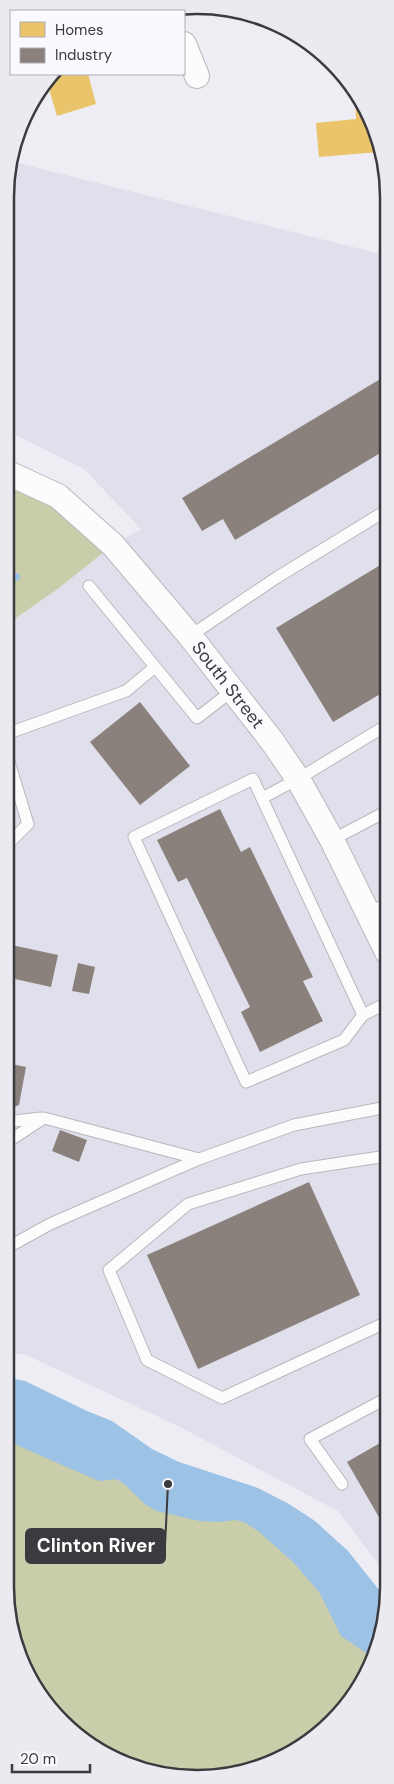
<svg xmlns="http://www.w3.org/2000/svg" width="394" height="1784" viewBox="0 0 394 1784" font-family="'DM Sans',sans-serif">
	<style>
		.built { fill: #e0e0ed }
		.forest { fill: #c9cdaa }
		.water { fill: #9cc2e5 }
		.homes { fill: #e9c46a }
		.industry { fill: #8a817c }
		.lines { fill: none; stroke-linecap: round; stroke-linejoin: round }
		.stream { stroke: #9cc2e5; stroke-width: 8 }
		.service-casing { stroke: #b8b8bd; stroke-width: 13 }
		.minor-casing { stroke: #b8b8bd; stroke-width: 26 }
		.service { stroke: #fcfcfd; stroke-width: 11 }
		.minor { stroke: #fcfcfd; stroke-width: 24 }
		.labels { text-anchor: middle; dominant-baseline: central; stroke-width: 5; stroke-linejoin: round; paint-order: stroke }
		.street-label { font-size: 18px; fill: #3b3b3f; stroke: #f9f9ff }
		.rim { fill: none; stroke: #3b3b3f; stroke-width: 2.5 }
		.leader { fill: none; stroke: #3b3b3f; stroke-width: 2 }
		.callout-dot { fill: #3b3b3f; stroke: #f9f9ff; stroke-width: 2 }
		.callout { fill: #3b3b3f; stroke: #3b3b3f; stroke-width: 2 }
		.callout-label { font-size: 19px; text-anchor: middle; font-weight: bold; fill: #fff }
	</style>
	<rect width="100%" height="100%" fill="#ededf3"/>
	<path class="built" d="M10 161 381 254 387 249V1575L338 1511 178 1426 24 1354 5 1355 6 625 59 588 113 545 141 529 84 469 12 433 6 432 7 172Z"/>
	<path class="forest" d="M6 472 113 545 59 588 6 625Z
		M5 1425 233 1511 330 1585 381 1631 363 1683 314 1739 247 1772 184 1779 112 1759 53 1714 20 1660 5 1587Z"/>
	<path class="water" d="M5 1377 25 1381 87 1411 112 1421 152 1449 179 1462 258 1488 289 1504 315 1521 348 1551 387 1600V1612L372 1657 341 1636 319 1592 294 1563 258 1531 244 1522 235 1520 219 1522 199 1521 157 1511 146 1505 122 1482 115 1479 101 1481 94 1479 21 1447 5 1438Z"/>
	<path class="homes" d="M293 33 307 43 320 52 314 56 309 47 304 50Z
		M55 74H88L96 104 57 116 47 82Z
		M355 97H358L369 112 381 150 379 152 319 157 316 123 356 119Z"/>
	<path class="industry" d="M387 375V449L235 540 223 519 202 531 182 498Z
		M387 561V690L333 722 276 628Z
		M140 702 190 766 140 805 90 742Z
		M220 809 241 852 250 847 313 977 303 981 323 1021 260 1052 241 1012 250 1007 187 878 178 882 157 840Z
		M7 944 58 955 51 987 6 977Z
		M78 963 95 967 89 994 72 991Z
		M6 1063 26 1067 19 1105 6 1110Z
		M60 1130 87 1140 79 1162 52 1151Z
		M309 1182 360 1295 198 1369 147 1255Z
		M387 1439V1531L347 1462Z"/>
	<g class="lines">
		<path class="stream" d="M6 579 16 577"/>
		<defs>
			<path id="service" d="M89 586 197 718 233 690
				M190 636 276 578 387 510
				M6 734 126 691 155 667
				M262 798 298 779 387 725
				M332 840 387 811
				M6 846 28 824 6 752
				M369 914 387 903
				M363 1015 253 779 134 837 246 1082 344 1040 363 1015 387 1003
				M6 1122 41 1118
				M6 1143 44 1118 199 1159
				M5 1249 50 1224 199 1159 294 1125 387 1107
				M387 1322 222 1398 147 1360 109 1270 188 1204 301 1169 387 1156
				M342 1484 310 1439 387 1398"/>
			<path id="minor" d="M168 10V11
				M184 44 197 76
				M6 472 58 496 113 545 190 636 272 741 298 779 332 840 387 952"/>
		</defs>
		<use href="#service" class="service-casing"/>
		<use href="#minor" class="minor-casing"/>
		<use href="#service" class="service"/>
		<use href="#minor" class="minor"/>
	</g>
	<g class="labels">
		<g class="street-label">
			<text transform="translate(228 685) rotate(52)">South Street</text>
		</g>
	</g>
	<path d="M0 0H394V1784H0ZM197 14H197A183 183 0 0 1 380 197V1587A183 183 0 0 1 197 1770H197A183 183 0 0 1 14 1587V197A183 183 0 0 1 197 14Z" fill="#eaeaf0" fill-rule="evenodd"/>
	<path class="rim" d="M197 14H197A183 183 0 0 1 380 197V1587A183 183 0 0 1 197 1770H197A183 183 0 0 1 14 1587V197A183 183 0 0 1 197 14Z"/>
	<path class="leader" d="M168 1484L165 1546"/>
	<circle class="callout-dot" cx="168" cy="1484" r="5"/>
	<rect class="callout" x="26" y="1529" width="139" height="34" rx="5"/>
	<g class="callout-label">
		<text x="96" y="1552">Clinton River</text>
	</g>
	<rect x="10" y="10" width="175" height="65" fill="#f9f9ff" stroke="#adadb2"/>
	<rect x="20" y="22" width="25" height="15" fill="#e9c46a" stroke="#adadb2"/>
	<text x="55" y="35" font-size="15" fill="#3b3b3f">Homes</text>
	<rect x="20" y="48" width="25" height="15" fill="#8a817c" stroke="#adadb2"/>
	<text x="55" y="60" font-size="15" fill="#3b3b3f">Industry</text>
	<path d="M12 1764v8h78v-8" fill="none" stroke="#3b3b3f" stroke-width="2.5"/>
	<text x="20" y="1764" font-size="15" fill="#3b3b3f" stroke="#f9f9ff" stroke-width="4" paint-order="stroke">20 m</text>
</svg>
